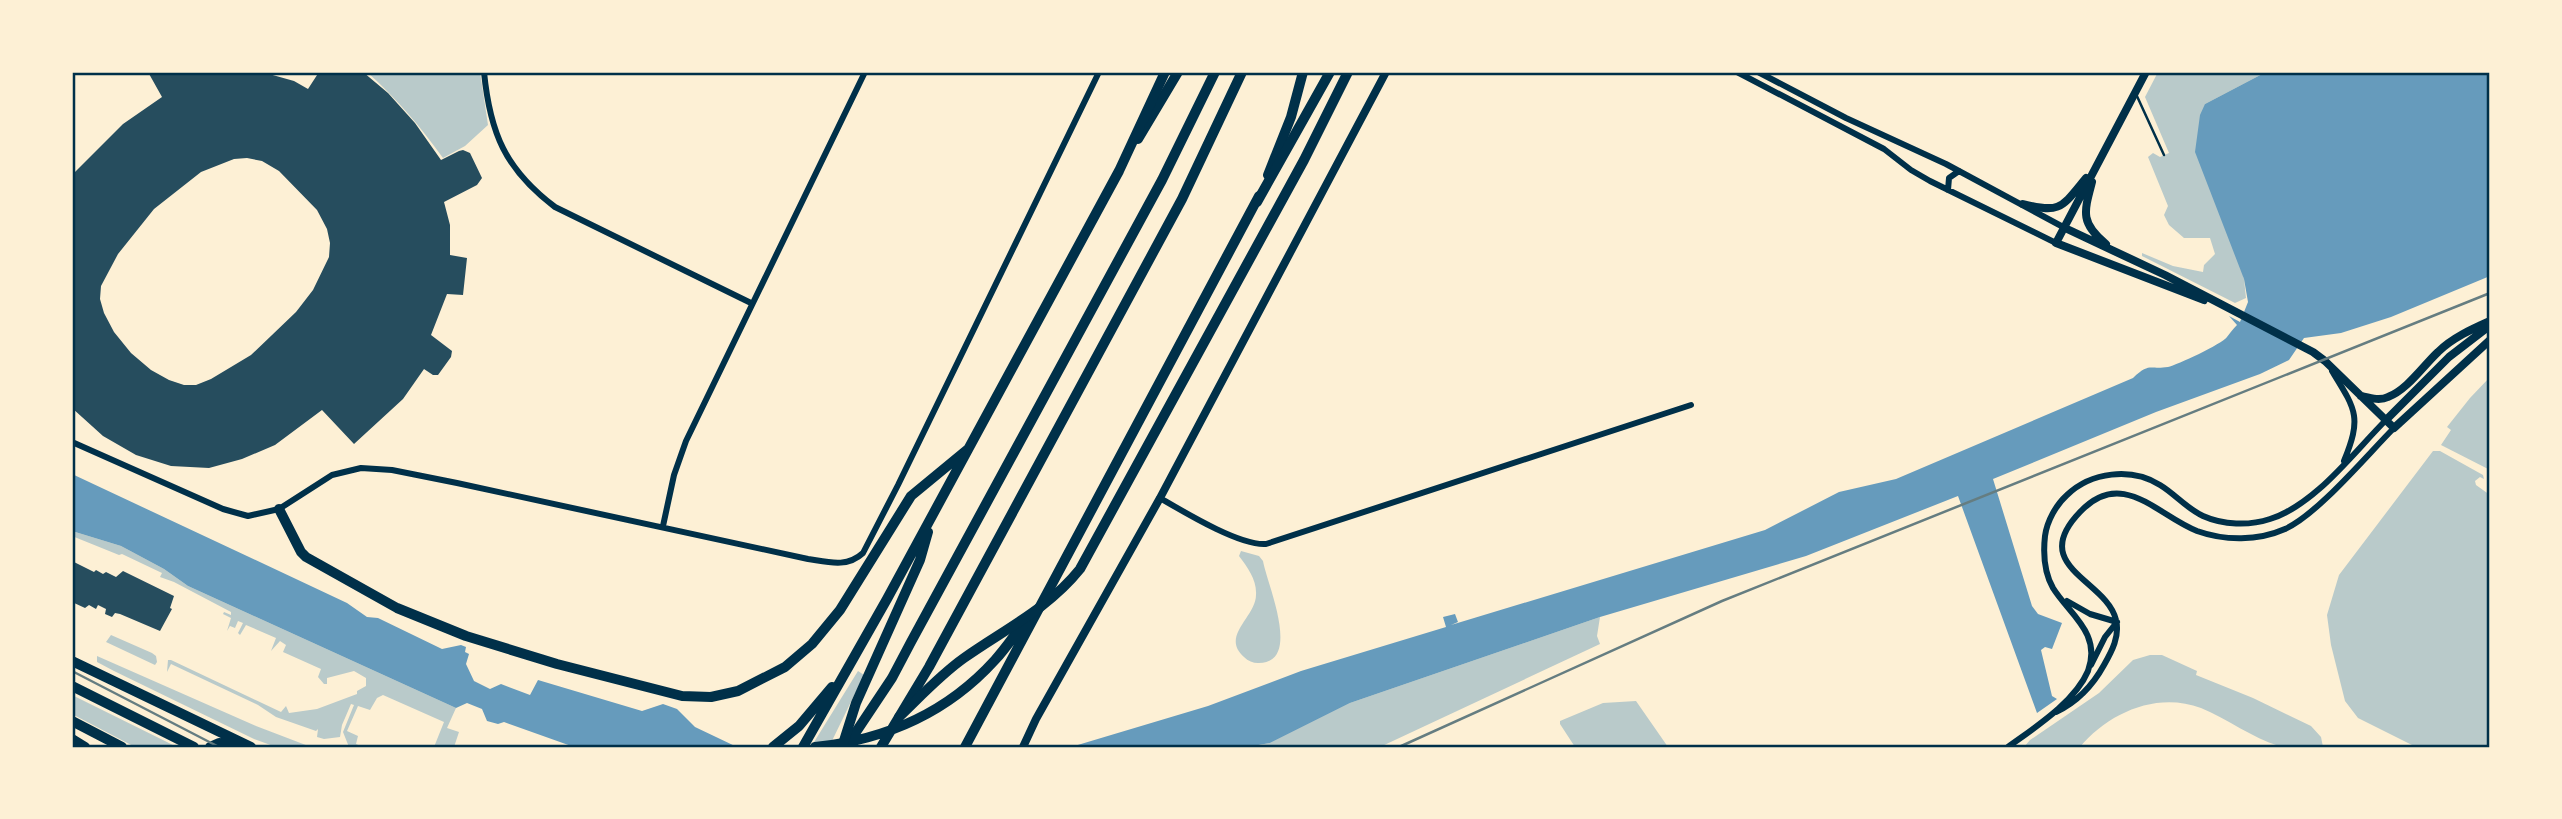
<svg xmlns="http://www.w3.org/2000/svg" width="2562" height="819" viewBox="0 0 2562 819" font-family="Poppins,sans-serif">
	<style>
		.green { fill: #b9caca }
		.water { fill: #669bbc }
		.building { fill: #264d5e; fill-rule: evenodd }
		.lines { fill: none; stroke-linecap: round; stroke-linejoin: round }
		.service { stroke: #003049; stroke-width: 2.5 }
		.minor { stroke: #003049; stroke-width: 6 }
		.tertiary { stroke: #003049; stroke-width: 8 }
		.primary { stroke: #003049; stroke-width: 10 }
		.trunk { stroke: #003049; stroke-width: 10 }
		.motorway { stroke: #003049; stroke-width: 10 }
		.rail { stroke: #657d81; stroke-width: 2.5 }
		.neatline { fill: none; stroke: #003049; stroke-width: 2.5 }
	</style>
	<rect width="100%" height="100%" fill="#fdf0d5"/>
	<path class="green" d="M367 72H480L488 125 465 146 443 158C420 126 396 98 367 72Z
		M2158 72H2266L2205 104 2244 279 2246 298 2235 303 2142 256V253L2173 266 2203 272 2204 265 2215 254 2210 238H2184L2169 225 2164 215 2168 206 2148 157 2153 153 2160 157 2169 153 2145 97Z
		M2490 377V470L2441 445 2451 430 2447 427 2470 398Z
		M2433 451H2440L2483 475 2484 479 2480 477 2475 481 2476 485 2490 495V747H2416L2358 718 2345 701 2331 645 2327 615 2339 575Z
		M72 531 121 546 164 569 188 586 456 708 447 728 459 732 454 747H434L444 722 383 695 377 698 370 710 358 706 347 731 358 736 356 744 363 747H349L343 732 354 705 351 704 342 725 340 737 324 739 317 737 318 729 316 731 276 717 258 705 171 664 167 672 168 660H171L281 712 286 706 289 713 317 709 357 694V691L366 686V678L354 671 327 678V684H324L318 677 321 669 283 652 286 645 280 641 271 651 276 638 246 625 240 635 238 633 243 623 238 621 235 628 230 626 227 631 231 618 223 614 224 612 231 615V612L174 582 160 577 162 573 122 554 119 555 72 536Z
		M1241 551 1259 556 1263 561C1267 584 1303 664 1258 663 1253 663 1248 661 1244 657 1220 636 1256 617 1256 595 1257 580 1248 568 1239 556Z
		M1600 617 1597 636 1600 644 1380 747H1247L1270 743 1350 703Z
		M111 635 152 653 156 656 157 662 155 665 106 642Z
		M2150 655H2162L2197 671 2196 675 2253 698 2311 726 2321 737 2323 747C2310 747 2292 750 2279 746 2252 738 2228 719 2201 708 2157 691 2108 713 2080 747L2046 745 2024 747 2030 740 2099 693 2133 660Z
		M97 656 256 726 311 747H276L254 739 114 671 97 662Z
		M858 671 864 675 829 747H811Z
		M72 695 177 747H135L72 714Z
		M1636 701 1668 747H1575L1560 724V721L1603 703Z"/>
	<path class="water" d="M2266 72H2490V276L2391 317 2341 333 2304 338 2289 360 2260 374 2156 412 1993 479 2032 606 2038 614 2062 623 2052 649 2045 647 2041 650 2052 696 2057 699 2037 713 1958 496 1806 556 1600 617 1350 703 1270 743 1247 747H1071L1208 706 1301 671 1446 627 1443 617 1455 614 1458 622 1451 625 1765 530 1839 492 1896 479 2133 378C2150 362 2149 370 2168 367 2177 365 2222 344 2227 337 2230 333 2233 329 2237 325L2229 316 2240 322 2248 302 2244 279 2195 152 2200 115 2205 104Z
		M72 474 347 603 367 617 378 618 442 649 461 645 466 647 465 652 469 654 466 664 474 681 490 689 501 684 530 695 538 680 642 711 663 704 677 709 695 727 737 747H574L504 722 498 724 487 721 482 709 467 703 456 708 188 586 164 569 121 546 72 531Z"/>
	<path class="building" d="M148 72H262L294 81 308 89 319 72H363L388 93 415 123 441 160 459 151 463 150 470 153 482 178 477 185 444 202 450 225V255L467 258 463 295 447 294 431 335 452 351 451 357 438 375H433L424 369 403 399 354 444 322 410 275 445 242 459 209 468 171 466 136 455 103 436 72 408V175L123 124 162 97ZM247 158 262 161 279 171 317 210 327 229 330 243 329 257 313 290 296 312 251 355 211 379 196 385H184L169 380 151 370 131 353 114 332 104 313 100 299 101 286 118 254 154 209 201 172 234 159Z
		M72 561 94 572 96 570 103 574 106 572 116 577 123 571 174 596 170 608 172 609 160 631 120 614 115 613 112 617 105 614 106 609 98 605 96 609 89 605 85 608 72 602Z"/>
	<g class="lines">
		<path class="service" d="M2136 94 2164 155"/>
		<path class="minor" d="M484 72C490 133 505 169 555 207L751 303
			M1737 72 1884 149 1911 170 1930 181 2056 243
			M1758 72 1846 118 1946 164 2065 228
			M1948 190 1949 178 1959 171
			M2332 371C2356 410 2362 417 2344 461
			M72 442 223 509 248 516 279 509 332 475 361 468 392 470 457 483 808 559C828 562 847 568 863 553L898 485 1099 72
			M1160 498C1184 512 1240 546 1266 544L1691 405
			M663 526 674 475 686 441 865 72
			M2067 601 2090 614 2117 622
			M2091 665 2105 637 2117 622
			M2056 712C2077 702 2093 685 2104 665 2112 651 2120 636 2116 620 2107 580 2027 567 2080 512 2122 467 2158 516 2197 531 2225 541 2258 541 2285 529 2318 514 2367 455 2394 428
			M2008 747C2034 728 2075 702 2088 671 2102 633 2069 614 2053 588 2044 572 2043 554 2045 536 2047 521 2056 505 2067 495 2091 472 2131 467 2160 485 2175 494 2186 508 2203 516 2223 525 2249 526 2270 519 2315 505 2353 453 2386 420"/>
		<path class="tertiary" d="M2146 72 2056 243 2204 300
			M2092 182C2084 212 2080 223 2106 244
			M2023 204C2061 214 2062 207 2086 178
			M2065 228 2165 275 2313 352 2325 361 2394 428 2490 340
			M2361 396C2370 398 2380 401 2388 397 2407 390 2423 366 2438 352 2452 338 2472 329 2490 321
			M2386 420 2449 357 2488 327
			M1023 747 1036 719 1160 498 1386 72"/>
		<path class="primary" d="M72 661 251 747
			M72 686 194 747
			M210 747 219 743 238 747"/>
		<path class="trunk" d="M1138 139 1178 72
			M1268 175 1291 117 1303 72
			M72 721 122 747
			M72 739 85 747
			M815 747C884 740 947 713 995 660 1007 647 1017 631 1028 618
			M846 747 892 678 911 642 1162 180 1215 72
			M881 747 929 667 1182 199 1242 72
			M965 747 1259 196"/>
		<path class="motorway" d="M1257 202 1330 72
			M279 509 301 552 306 557 397 608 466 636 557 664 682 696 711 697 738 691 785 667 812 644 840 610 911 496 968 449
			M899 717C920 697 940 675 964 658 1005 629 1048 609 1080 569L1304 160 1348 72
			M773 747 799 726 832 687
			M803 747 887 599 1119 171 1165 72
			M842 747 856 703 920 560 928 532"/>
		<path class="rail" d="M72 671 219 747
			M1399 747 1722 601 2490 293"/>
	</g>
	<rect width="2562" height="819" fill="none" stroke="#fdf0d5" stroke-width="147"/>
	<rect x="74" y="74" width="2414" height="672" class="neatline"/>
</svg>
